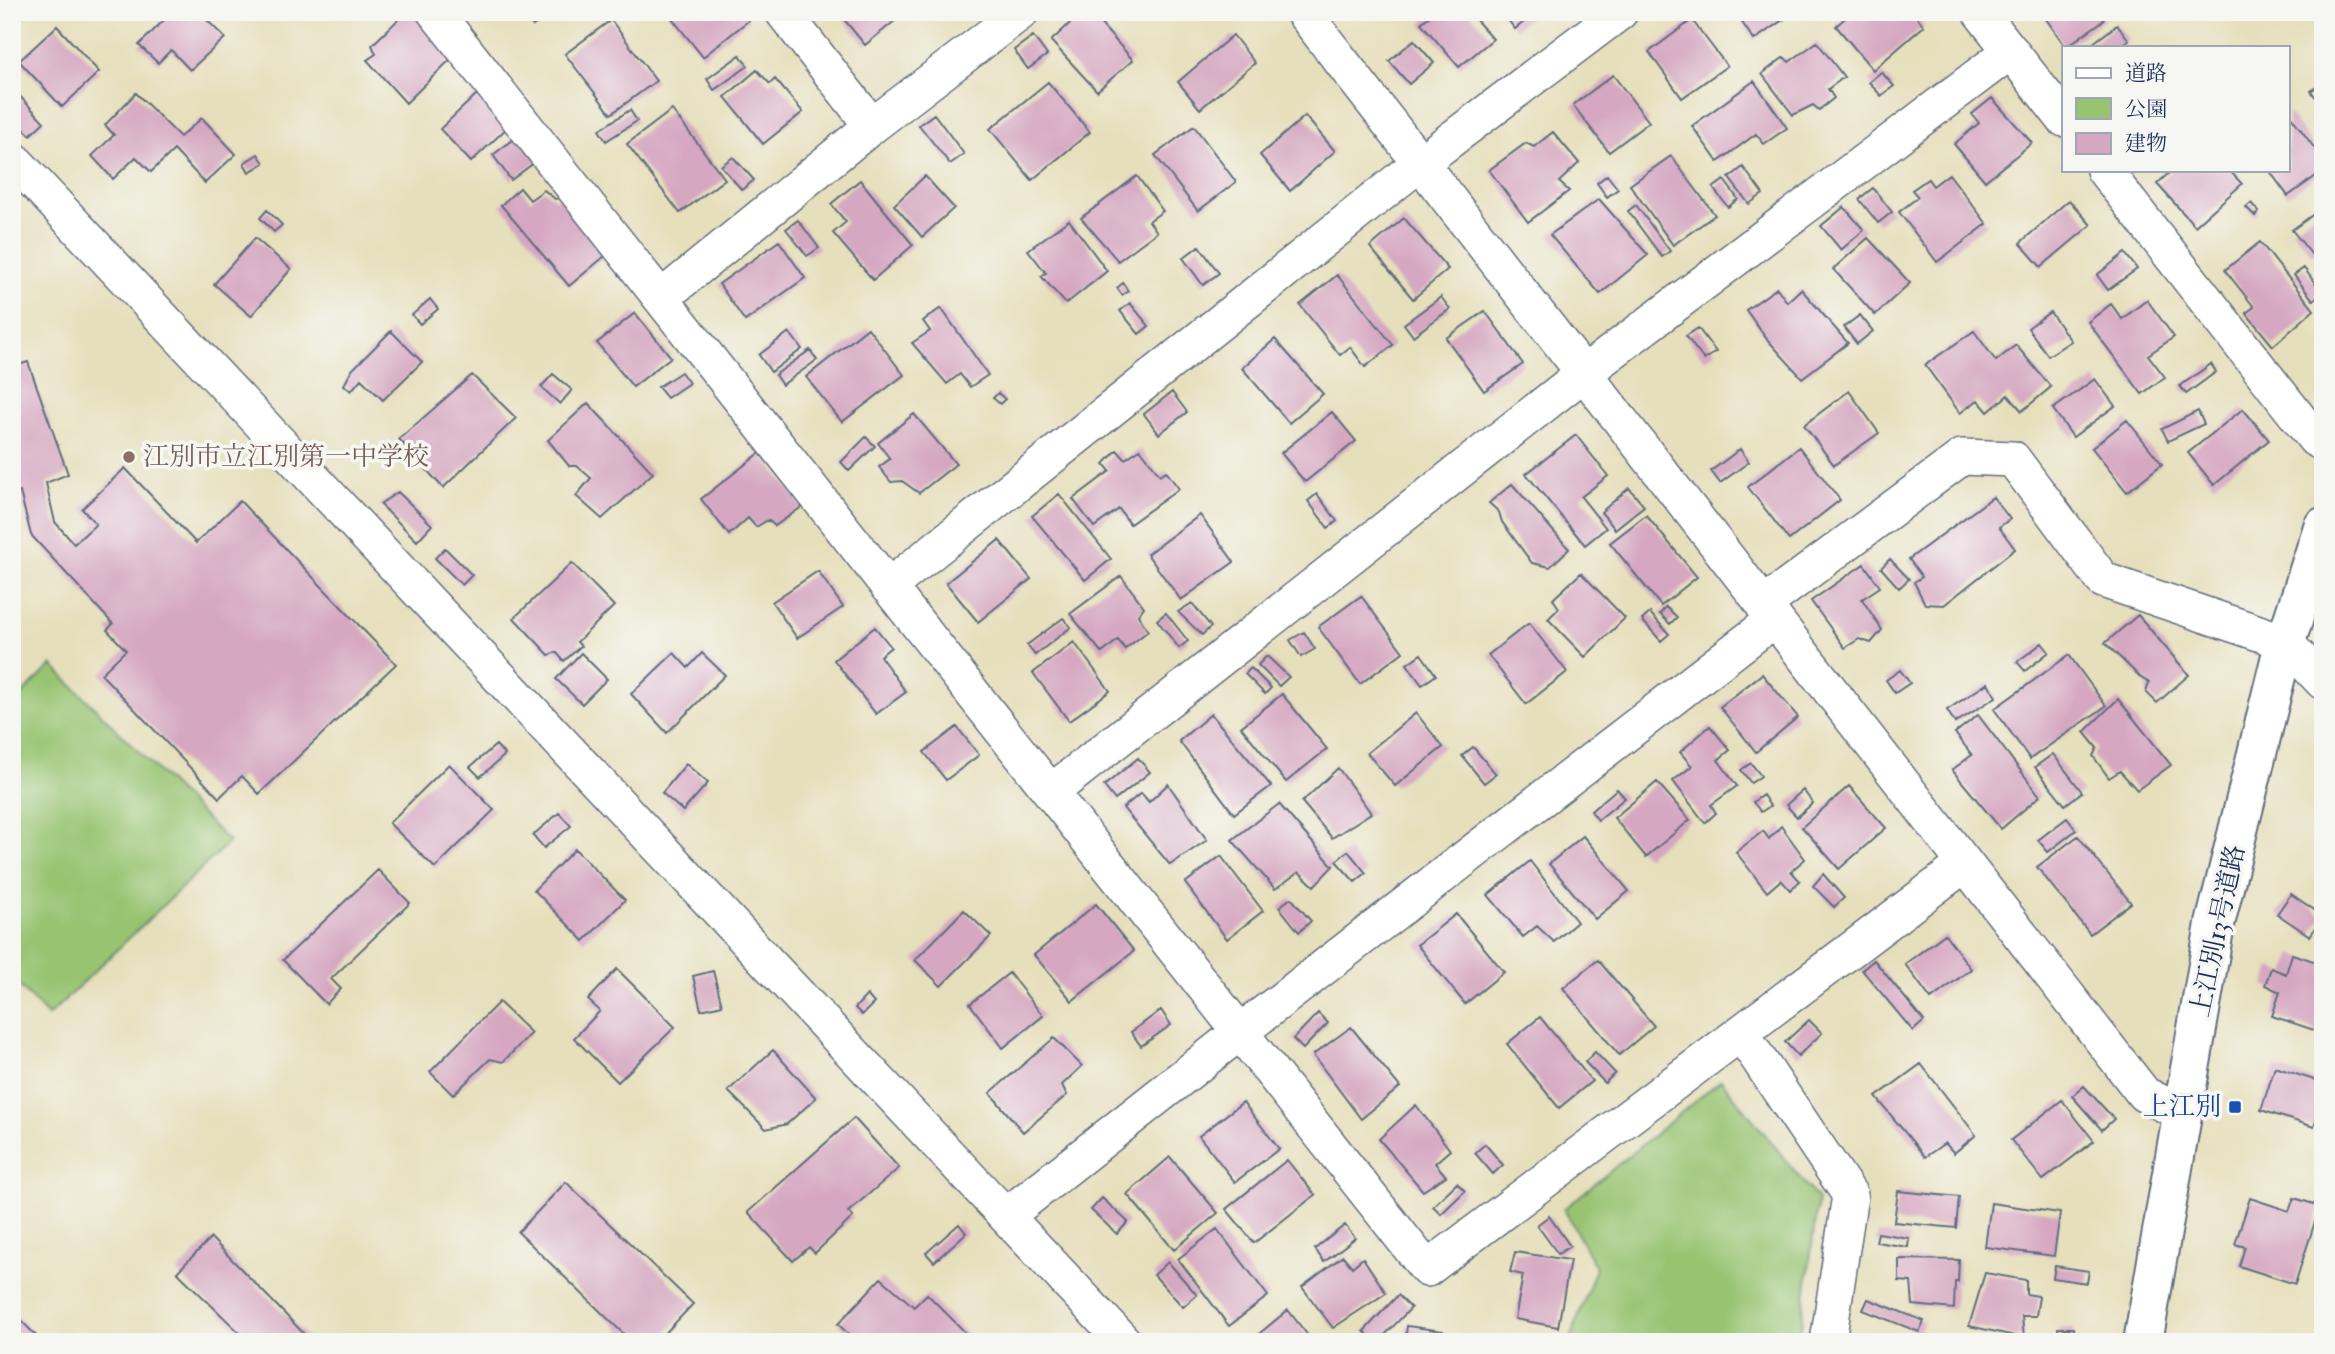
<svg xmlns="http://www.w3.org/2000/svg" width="2335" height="1354" viewBox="0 0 2335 1354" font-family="'IM FELL Double Pica','Noto Serif JP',serif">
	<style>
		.green { fill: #98c472; stroke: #5a7a68; stroke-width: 2 }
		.building { fill: #d5a7c1 }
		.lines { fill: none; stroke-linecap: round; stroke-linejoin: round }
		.street-casing { stroke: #626d7f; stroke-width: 38 }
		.secondary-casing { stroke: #626d7f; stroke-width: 42 }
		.street { stroke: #fff; stroke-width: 35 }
		.secondary { stroke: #fff; stroke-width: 38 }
		.education-dot { fill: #8d6e63; stroke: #f6f6f2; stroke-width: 2.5 }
		.transit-dot { fill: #1a4fb4; stroke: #f6f6f2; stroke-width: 2.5 }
		.labels { text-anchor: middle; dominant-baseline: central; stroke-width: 7; stroke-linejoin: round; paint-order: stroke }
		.education-label { font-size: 26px; fill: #785e54; stroke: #f6f6f2; text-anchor: start }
		.street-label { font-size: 26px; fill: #1b2f5e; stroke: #f6f6f2 }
		.transit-label { font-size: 26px; fill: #164399; stroke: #f6f6f2; text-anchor: end }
	</style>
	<rect width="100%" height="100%" fill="#f6f6f2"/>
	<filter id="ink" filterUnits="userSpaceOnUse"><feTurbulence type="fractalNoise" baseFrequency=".0143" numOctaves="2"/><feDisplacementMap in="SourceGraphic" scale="14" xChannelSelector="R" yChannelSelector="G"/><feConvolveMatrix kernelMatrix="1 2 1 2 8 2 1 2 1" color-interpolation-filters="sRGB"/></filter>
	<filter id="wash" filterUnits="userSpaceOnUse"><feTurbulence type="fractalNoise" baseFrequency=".00686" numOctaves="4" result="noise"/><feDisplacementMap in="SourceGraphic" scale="28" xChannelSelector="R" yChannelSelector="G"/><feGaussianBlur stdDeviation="1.57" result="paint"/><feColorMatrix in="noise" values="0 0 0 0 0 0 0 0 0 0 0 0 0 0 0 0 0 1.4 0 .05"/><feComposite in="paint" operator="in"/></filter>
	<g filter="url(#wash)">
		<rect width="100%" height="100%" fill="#e6dfbb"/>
		<path class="green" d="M52 665 229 842 48 1016 12 978V704Z
			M1721 1080 1818 1200 1799 1342H1583L1570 1339 1596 1268 1564 1209Z"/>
		<g id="blocks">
			<path class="building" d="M172 12H202L206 16 204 17 225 38 190 70 171 50 158 63 139 45Z
				M406 12H416L456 54 406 103 367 60 376 54 372 45Z
				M522 12H551L533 26Z
				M667 12H743L749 20 703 57Z
				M838 12H889L896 20 865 45Z
				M1082 12H1090L1133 60 1097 91 1051 41Z
				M1435 12H1469L1493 39 1459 67 1421 23Z
				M1502 12H1533L1534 14 1515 29Z
				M1735 12H1794L1754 40Z
				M1852 12H1913L1924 26 1873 70 1836 26Z
				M2041 12H2099L2104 20 2066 47Z
				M611 20 656 81 611 114 565 54Z
				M1692 20 1727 66 1682 98 1649 52Z
				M2117 25 2129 40 2119 47H2088Z
				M57 26 99 72 62 107 19 61Z
				M1233 35 1255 63 1200 109 1178 82Z
				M1033 36 1047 55 1028 69 1014 50Z
				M1414 40 1434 63 1409 84 1389 61Z
				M1817 42 1844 77 1828 89 1834 98 1819 110 1813 105 1793 115 1762 74 1784 57 1789 62Z
				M740 55 748 66 714 90 707 79Z
				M757 70 770 84 775 79 803 112 763 144 725 97Z
				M1881 72 1894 86 1881 96 1869 82Z
				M1613 75 1649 122 1609 152 1573 105Z
				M1754 81 1787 128 1764 144 1756 134 1718 162 1692 126Z
				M1048 82 1090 132 1032 180 990 129Z
				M2323 82V107L2311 91Z
				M15 91 44 122 30 135 12 116V93Z
				M136 93 180 137 202 118 236 154 205 183 174 150 151 172 136 157 113 179 92 156 114 135 105 125Z
				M478 93 509 126 471 162 440 129Z
				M1992 98 2032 143 1985 181 1954 144 1979 123 1972 114Z
				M630 110 637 121 606 141 599 130Z
				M672 110 725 179 680 213 627 144Z
				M2288 112 2323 160V171L2288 196 2269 170H2288Z
				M934 114 964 154 950 164 919 125Z
				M1305 116 1335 151 1290 191 1260 155Z
				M1194 126 1236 182 1198 211 1155 155Z
				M1553 132 1579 163 1559 182 1569 191 1528 222 1489 170 1526 143 1534 147Z
				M519 135 539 159 511 180 493 155Z
				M258 154 264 163 249 172 244 163Z
				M1671 156 1715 215 1673 245 1630 185Z
				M733 157 754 180 742 190 721 166Z
				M1743 167 1763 194 1749 204 1729 178Z
				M2172 170H2229L2242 184 2195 226 2157 184Z
				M1949 174 1987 224 1937 262 1899 212 1918 197 1912 190 1928 179 1933 186Z
				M1607 175 1618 189 1607 197 1597 183Z
				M925 176 954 208 922 237 894 205Z
				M1137 176 1163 211 1149 221 1157 232 1118 261 1081 218Z
				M860 180 913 245 873 280 833 233 846 222 831 204Z
				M1724 180 1738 199 1728 207 1713 188Z
				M520 188 530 200 544 190 555 199 564 197 611 251 569 286 501 205Z
				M1873 188 1892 212 1878 223 1859 199Z
				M1599 199 1648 255 1600 294 1550 235Z
				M2069 200 2091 225 2041 267 2020 243Z
				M2251 203 2259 212 2255 216 2246 207Z
				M1636 205 1670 251 1662 257 1628 211Z
				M1844 207 1864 230 1841 250 1821 226Z
				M267 210 282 225 274 232 260 218Z
				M2318 211 2323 218V247L2312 255 2292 230Z
				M1404 218 1448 269 1413 299 1370 247Z
				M798 220 819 248 807 256 786 229Z
				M1069 220 1107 271 1066 304 1041 276 1046 273 1028 250Z
				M255 238 291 269 251 316 214 284Z
				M1868 238 1910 283 1875 315 1833 269Z
				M779 241 805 278 745 321 719 284Z
				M2260 242 2314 310 2273 346 2246 313 2254 307 2225 270Z
				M1199 246 1219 273 1203 285 1183 258Z
				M2125 253 2137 269 2108 290 2097 275Z
				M2304 268 2322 293 2313 300 2294 275Z
				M1337 275 1393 345 1365 367 1350 347 1340 355 1300 305Z
				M1123 283 1128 291 1122 295 1117 288Z
				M1777 288 1787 302 1801 289 1848 343 1802 378 1766 338 1746 310Z
				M1441 297 1450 309 1413 336 1404 324Z
				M430 299 438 309 420 324 412 315Z
				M2147 300 2174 337 2148 355 2165 377 2142 394 2088 322 2111 304 2122 319Z
				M1130 303 1149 326 1139 334 1120 311Z
				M941 308 988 375 970 387 960 374 947 384 912 343 930 331 923 321Z
				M1485 311 1523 364 1484 391 1446 338Z
				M2050 312 2071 341 2048 356 2028 328Z
				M635 313 671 357 633 387 597 343Z
				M1860 315 1873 331 1857 344 1844 327Z
				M868 328 904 375 842 422 806 377Z
				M1698 328 1716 352 1704 360 1686 336Z
				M391 331 422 362 383 400 361 379 351 391 344 385 352 370Z
				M1974 331 1996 361 2016 345 2051 387 2022 411 2008 395 1988 412 1978 400 1960 413 1925 365Z
				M789 332 802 349 771 372 759 355Z
				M1275 339 1323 394 1289 423 1242 368Z
				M810 350 817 360 782 385 775 375Z
				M28 362 68 474 46 483 55 522 74 544 96 524 82 509 125 468 196 543 240 501 396 664 259 794 242 776 219 798 101 674 126 650 107 630 113 624 31 535 20 492 12 495V367Z
				M2211 364 2216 372 2186 394 2180 386Z
				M681 372 689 383 667 398 658 387Z
				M553 374 572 390 560 404 541 387Z
				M472 375 516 418 443 488 399 439Z
				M2095 379 2115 406 2073 437 2053 409Z
				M1849 391 1879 433 1834 465 1804 425Z
				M1172 392 1187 412 1159 434 1144 414Z
				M998 393 1005 399 1000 404 993 398Z
				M588 403 653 473 602 519 576 496 591 478 577 466H569L548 440Z
				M2243 409 2269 440 2214 485 2188 453Z
				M2198 411 2204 424 2168 441 2162 429Z
				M1332 412 1356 441 1305 482 1281 453Z
				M914 414 956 464 919 493 902 481 891 482 879 467 890 459 878 443Z
				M2127 420 2162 464 2127 492 2092 448Z
				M1576 435 1608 476 1581 497 1606 528 1585 545 1526 474Z
				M866 437 875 446 849 471 841 462Z
				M1799 447 1840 500 1789 540 1748 487Z
				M1140 449 1160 475 1166 471 1179 489 1130 524 1119 509 1094 527 1073 499 1110 471 1104 464 1117 450 1125 459Z
				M1740 449 1749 462 1720 483 1711 471Z
				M760 453 803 506 775 526 768 520 756 527 748 518 729 535 701 499Z
				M1512 484 1569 549 1550 567 1532 563 1502 522 1499 512 1489 503Z
				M1629 488 1644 506 1615 529 1601 512Z
				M398 492 432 525 417 541 380 504Z
				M1059 494 1111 559 1085 580 1032 516Z
				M1317 494 1337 521 1328 528 1308 501Z
				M1993 497 2010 519 1999 527 2015 549 1944 605 1925 604 1914 582 1922 577 1909 559Z
				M1200 515 1234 562 1181 600 1147 554Z
				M1646 515 1697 577 1661 606 1610 543Z
				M999 540 1031 579 978 622 946 583Z
				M445 548 472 575 462 585 435 558Z
				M1890 559 1909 579 1899 588 1881 568Z
				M572 563 614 606 577 642 581 646 564 661 556 652 549 655 514 618Z
				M1864 564 1880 587 1862 599 1882 630 1871 643 1859 639 1845 648 1811 601Z
				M818 571 843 607 797 638 772 602Z
				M1581 573 1625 618 1585 657 1548 619 1559 608 1553 599Z
				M1121 576 1144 607 1138 615 1148 631 1125 649 1118 640 1102 653 1070 614Z
				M1361 596 1403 652 1360 684 1318 627Z
				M1192 603 1211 627 1202 635 1178 612Z
				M1666 607 1677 617 1670 624 1660 614Z
				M1166 613 1188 641 1179 648 1157 620Z
				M1650 613 1669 634 1661 641 1642 620Z
				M2138 615 2189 675 2157 703 2146 692 2149 683 2140 677 2105 643Z
				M1063 618 1071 627 1035 655 1027 645Z
				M1529 623 1567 672 1526 704 1488 655Z
				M875 627 891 647 880 656 906 692 876 714 834 660Z
				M1304 632 1315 649 1301 657 1290 640Z
				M1074 642 1110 691 1069 721 1033 673Z
				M2042 643 2049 652 2025 671 2017 662Z
				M581 653 607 679 582 704 556 679Z
				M674 653 688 668 702 653 725 675 667 733 631 694Z
				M1421 654 1436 675 1422 685 1407 664Z
				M2069 655 2106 706 2030 759 1994 709Z
				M1267 656 1289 677 1279 686 1258 665Z
				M1251 668 1271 688 1265 694 1245 674Z
				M1900 670 1910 683 1895 693 1886 680Z
				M1762 674 1798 717 1756 752 1720 707Z
				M1988 683 1996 697 1955 723 1947 710Z
				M1282 694 1327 749 1286 782 1241 727Z
				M2118 699 2171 765 2137 790 2120 771 2109 778 2093 756 2097 748 2084 732Z
				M1416 713 1443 747 1395 786 1367 753Z
				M1211 714 1271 786 1234 814 1179 741Z
				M1978 715 2040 796 2001 829 1952 770 1972 755 1955 733Z
				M1710 726 1730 750 1718 760 1737 786 1711 805 1716 813 1705 823 1673 781 1692 766 1680 752Z
				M957 727 979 755 946 780 924 752Z
				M496 745 505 755 480 777 470 767Z
				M1473 747 1496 774 1484 783 1462 756Z
				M2053 754 2082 792 2065 805 2035 767Z
				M1138 758 1150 772 1115 800 1104 786Z
				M1751 763 1761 776 1751 783 1741 770Z
				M449 764 494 810 435 868 389 823Z
				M686 764 708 783 683 811 662 793Z
				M1338 768 1371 813 1332 838 1302 802Z
				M1657 782 1690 820 1646 857 1614 818Z
				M1168 784 1207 840 1170 865 1123 808 1141 793 1149 802Z
				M1849 786 1886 828 1839 869 1802 827Z
				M1617 789 1625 798 1598 820 1591 811Z
				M1803 790 1813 803 1797 817 1786 805Z
				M1763 795 1770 806 1761 812 1753 802Z
				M1279 804 1333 866 1314 886 1299 872 1275 889 1232 840Z
				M559 813 571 826 544 848 533 835Z
				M2067 818 2076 830 2048 852 2038 840Z
				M1781 826 1805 859 1791 871 1800 881 1790 890 1781 880 1767 892 1736 852 1763 831 1769 839Z
				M1583 836 1629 891 1595 919 1549 864Z
				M2078 836 2131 903 2090 934 2037 867Z
				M575 849 625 900 584 941 534 890Z
				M1348 851 1366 873 1355 882 1336 861Z
				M1221 856 1263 911 1227 939 1185 883Z
				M1530 861 1577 922 1554 942 1537 926 1523 937 1488 895Z
				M378 870 410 903 331 979 341 989 326 1004 283 960Z
				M1823 874 1844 898 1834 907 1813 886Z
				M2291 894 2323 916 2310 936 2277 914Z
				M1291 898 1311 921 1299 932 1279 907Z
				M1096 904 1134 951 1072 1001 1034 955Z
				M964 910 991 936 941 986 915 960Z
				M1456 914 1504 972 1465 1004 1417 945Z
				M1945 934 1971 969 1931 999 1905 964Z
				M2292 954 2323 964V1033L2272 1016 2280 992 2265 985 2271 968 2286 974Z
				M1598 960 1654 1026 1619 1055 1563 988Z
				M1874 960 1924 1021 1913 1031 1862 970Z
				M617 969 675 1027 618 1082 574 1038 600 1011 588 1000Z
				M713 971 722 1005 701 1010 693 976Z
				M1009 973 1043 1016 1003 1048 970 1004Z
				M867 995 874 1003 862 1015 855 1008Z
				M499 1002 531 1033 503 1062 490 1059 453 1095 430 1072Z
				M1161 1010 1171 1025 1141 1046 1131 1032Z
				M1318 1013 1328 1023 1303 1049 1293 1039Z
				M1540 1017 1592 1081 1559 1108 1507 1044Z
				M1809 1020 1822 1033 1798 1056 1785 1042Z
				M1351 1027 1400 1087 1361 1119 1313 1055Z
				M1054 1038 1082 1066 1062 1085 1067 1095 1023 1132 990 1093Z
				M773 1050 816 1098 787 1124 766 1129 728 1091Z
				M1595 1052 1615 1073 1605 1083 1585 1062Z
				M1921 1064 1976 1135 1954 1153 1945 1143 1925 1157 1876 1097Z
				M2275 1067 2323 1083V1101L2314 1127 2261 1110Z
				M2084 1086 2114 1119 2102 1130 2072 1096Z
				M2062 1100 2094 1141 2043 1180 2011 1140Z
				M1243 1102 1279 1149 1235 1182 1199 1136Z
				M1416 1105 1450 1150 1435 1163 1446 1176 1423 1191 1379 1139Z
				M854 1118 899 1168 848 1212 853 1217 815 1253 809 1247 793 1261 748 1212Z
				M1485 1144 1503 1165 1493 1174 1475 1153Z
				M1170 1157 1218 1213 1174 1250 1127 1194Z
				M1287 1160 1315 1195 1254 1243 1226 1209Z
				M566 1182 693 1304 657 1342H632L518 1232Z
				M1457 1183 1465 1191 1441 1214 1433 1206Z
				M1898 1191 1959 1197 1956 1228 1894 1222Z
				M1102 1198 1128 1222 1117 1234 1091 1210Z
				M2250 1198 2289 1211 2294 1198 2320 1206 2295 1284 2239 1266 2245 1247 2235 1244Z
				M1991 1203 2060 1213 2054 1256 1985 1247Z
				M1549 1216 1570 1246 1558 1254 1537 1225Z
				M959 1224 966 1233 934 1262 926 1253Z
				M1345 1225 1355 1238 1324 1262 1315 1249Z
				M1217 1229 1268 1296 1229 1326 1178 1259Z
				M1878 1233 1909 1238 1908 1247 1876 1242Z
				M211 1238 312 1342H235L241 1334 177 1272Z
				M1515 1252 1570 1260 1558 1327 1515 1319 1523 1275 1510 1272Z
				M1343 1256 1352 1267 1363 1258 1386 1293 1333 1328 1302 1287Z
				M1899 1259 1959 1260 1958 1282H1955L1954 1309 1913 1305 1911 1282 1899 1281Z
				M1168 1262 1197 1295 1183 1307 1154 1275Z
				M2055 1266 2089 1271 2087 1283 2053 1278Z
				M1985 1273 2026 1280V1294L2039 1296 2036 1316H2022L2024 1338 1969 1326Z
				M881 1278 914 1307 927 1294 973 1340 856 1342 838 1324Z
				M1398 1295 1411 1308 1378 1342H1375L1364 1331Z
				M1868 1299 1924 1321 1919 1332 1863 1310Z
				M1288 1310 1313 1342H1249Z
				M12 1311 42 1342H12Z
				M1407 1326 1443 1331 1441 1342H1405Z
				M2058 1328H2074L2075 1342H2058Z
				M1879 1337 1895 1340V1342H1878Z"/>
		</g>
	</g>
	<g filter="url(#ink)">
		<use href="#blocks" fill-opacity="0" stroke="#626d7f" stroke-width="2"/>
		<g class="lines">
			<defs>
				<path id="street" d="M435 12 1427 1269 1965 864
					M783 12 872 126
					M1303 12 2144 1094 2183 1114
					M1980 12 2064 119
					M12 158 1124 1342
					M2104 170 2315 439 2323 443
					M661 298 872 126 1021 12
					M888 587 1420 163 1620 12
					M1763 605 1962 457 2013 459 2103 580 2285 642 2323 682
					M1051 792 1584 373 2011 51
					M1741 1033 1850 1195 1828 1342
					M1006 1216 1240 1032 1775 619"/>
				<path id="secondary" d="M2143 1342 2215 924 2280 660 2323 527"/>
			</defs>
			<use href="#street" class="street-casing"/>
			<use href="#secondary" class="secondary-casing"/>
			<use href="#street" class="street"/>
			<use href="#secondary" class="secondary"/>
		</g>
	</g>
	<circle class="education-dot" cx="129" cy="457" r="7"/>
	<rect class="transit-dot" x="2228" y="1100" width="14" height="14" rx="3.5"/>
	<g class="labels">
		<g class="education-label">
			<text x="143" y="457">江別市立江別第一中学校</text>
		</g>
		<g class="street-label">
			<text transform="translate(2218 931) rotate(-78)">上江別13号道路</text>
		</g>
		<g class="transit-label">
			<text x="2221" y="1107">上江別</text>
		</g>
	</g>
	<rect width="2335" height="1354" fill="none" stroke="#f6f6f2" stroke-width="42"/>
	<rect x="2062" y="46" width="228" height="126" fill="#f6f6f2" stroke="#9ea6b7" stroke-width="2"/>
	<rect x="2076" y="68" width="35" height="10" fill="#ffffff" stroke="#9ea6b7" stroke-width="2"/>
	<text x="2125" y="80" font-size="21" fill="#1b2f5e">道路</text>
	<rect x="2076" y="98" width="35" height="21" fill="#98c472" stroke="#9ea6b7" stroke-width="2"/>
	<text x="2125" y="116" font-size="21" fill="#1b2f5e">公園</text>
	<rect x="2076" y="133" width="35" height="21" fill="#d5a7c1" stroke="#9ea6b7" stroke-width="2"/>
	<text x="2125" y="150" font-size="21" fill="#1b2f5e">建物</text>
</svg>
